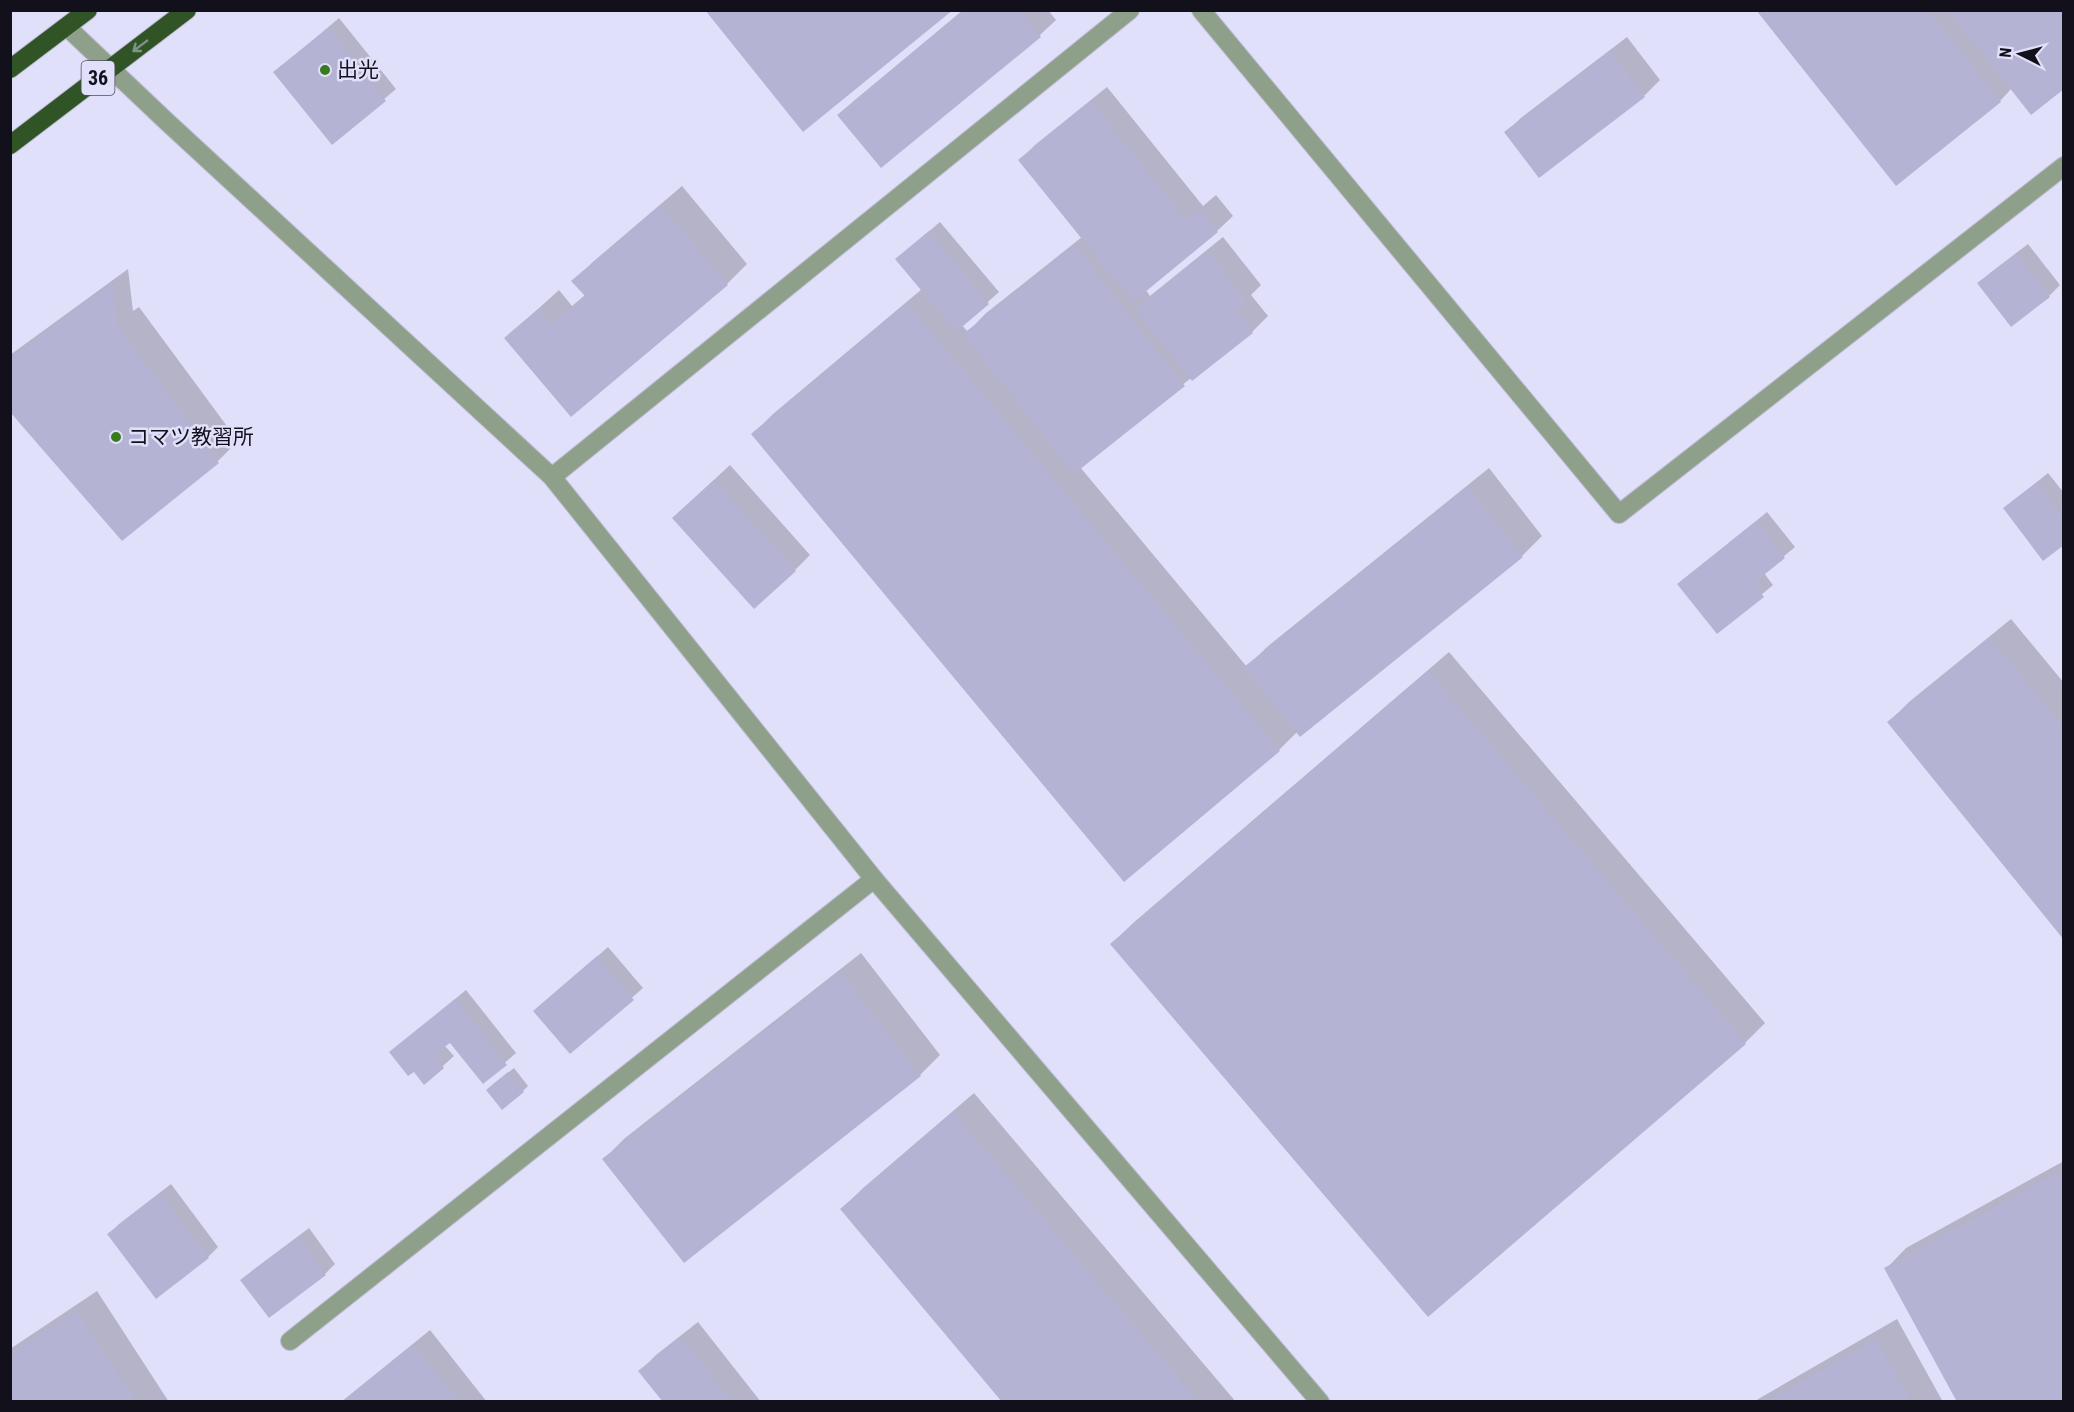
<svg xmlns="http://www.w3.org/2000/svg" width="2074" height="1412" viewBox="0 0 2074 1412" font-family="'Roboto Condensed','Noto Sans JP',sans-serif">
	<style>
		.shadow { fill: #0003 }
		.building { fill: #b5b3d4 }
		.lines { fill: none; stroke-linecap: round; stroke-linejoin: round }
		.lane-casing { stroke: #bcbbd3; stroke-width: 20 }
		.street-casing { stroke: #bcbbd3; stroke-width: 20 }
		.highway-casing { stroke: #bcbbd3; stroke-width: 20 }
		.lane { stroke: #8fa08a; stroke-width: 18 }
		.street { stroke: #8fa08a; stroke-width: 18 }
		.highway { stroke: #315426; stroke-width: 18 }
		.oneway { stroke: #809386 }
		.poi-dot { fill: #377b1e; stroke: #e1e0fb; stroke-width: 2 }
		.labels { text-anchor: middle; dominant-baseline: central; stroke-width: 5; stroke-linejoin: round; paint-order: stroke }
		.shield { fill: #e1e0fb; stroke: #4f4e5e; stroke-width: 1.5 }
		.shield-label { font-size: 20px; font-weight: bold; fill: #11101b }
		.poi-label { font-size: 21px; fill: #11101b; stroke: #e1e0fb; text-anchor: start }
	</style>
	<rect width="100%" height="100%" fill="#e1e0fb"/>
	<path class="shadow" d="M963 10H1048L1056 20 1040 35 881 166 839 115 855 100Z
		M1758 10H2064L2012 88 2000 101 1896 184Z
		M339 18 396 89 332 143 275 72Z
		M1627 37 1660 80 1644 96 1539 176 1506 132 1522 117Z
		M1107 87 1203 206 1216 195 1233 216 1217 231 1146 290 1150 296 1223 237 1261 285 1251 295 1268 316 1252 332 1192 379 1191 378 1080 467 1247 667 1267 647 1489 468 1542 536 1522 556 1298 731 1279 750 753 434 773 414 922 289 908 249 940 222 999 292 962 325 968 332 985 314 1082 237 1020 160 1035 145Z
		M682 186 747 264 727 284 506 338 559 290 572 306 585 295 573 281 594 261Z
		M2028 244 2060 285 2049 296 2011 325 1979 284 1990 273Z
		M128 269 133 311 139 307 238 441 218 461 10 410V355Z
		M730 465 810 555 795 570 689 503Z
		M2048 473 2064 493V544L2005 508Z
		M1767 512 1795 547 1764 573 1773 585 1717 632 1679 584Z
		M2011 619 2064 683V938L1889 722 1909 702Z
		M1449 652 1765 1023 1745 1043 1112 944 1132 924Z
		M608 947 643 988 570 1052 546 1001Z
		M861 953 940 1055 920 1075 604 1159 625 1138Z
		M466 990 516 1053 483 1082 450 1040 444 1045 454 1056 424 1083 414 1070 391 1052Z
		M514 1068 528 1086 523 1091 492 1085Z
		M974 1093 1236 1402H1004L842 1209 862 1189Z
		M2064 1161V1402L1886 1269 1906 1248Z
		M171 1184 218 1247 208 1257 109 1234 119 1224Z
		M309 1228 335 1264 325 1274 242 1280 253 1270Z
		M97 1291 169 1402H10V1349Z
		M1897 1319 1943 1402H1753Z
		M698 1322 761 1402H665L640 1371 656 1355Z
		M430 1330 487 1402H341Z"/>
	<path class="building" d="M705 10H953L803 132Z
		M964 10H1020L1041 37 881 168 837 115Z
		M1756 10H1928L2001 102 1896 186Z
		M1948 10H2064V89L2031 115Z
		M328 28 386 101 332 145 273 72Z
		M1611 51 1645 97 1539 178 1504 132Z
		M1090 101 1186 220 1200 209 1218 232 1133 302 1018 160Z
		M661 205 728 285 571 417 504 338 538 309 551 325 585 296 571 281Z
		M929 231 989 304 956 332 895 259Z
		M1075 246 1185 386 1074 474 963 334Z
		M1207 251 1247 302 1236 311 1253 333 1192 381 1135 309Z
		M2017 253 2050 297 2011 327 1977 283Z
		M112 283 118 326 219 463 122 541 10 412V358Z
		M907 303 1280 751 1124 882 751 434Z
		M714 480 796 571 754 609 672 518Z
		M2037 482 2064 517V545L2043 561 2003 508Z
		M1468 487 1523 557 1300 737 1244 667Z
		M1756 521 1785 558 1754 583 1764 597 1717 634 1677 584Z
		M1990 638 2064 728V940L1887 722Z
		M1428 671 1746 1044 1428 1317 1110 944Z
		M597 956 634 1000 570 1054 533 1011Z
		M840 972 921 1076 684 1263 602 1159Z
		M455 999 507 1065 483 1084 450 1043 434 1055 444 1068 424 1085 414 1072 408 1076 389 1052Z
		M508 1072 524 1092 502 1110 486 1090Z
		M953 1112 1199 1402H1002L840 1209Z
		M2064 1169V1402H1957L1884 1268Z
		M160 1194 209 1258 156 1299 107 1234Z
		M298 1237 326 1275 269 1318 240 1280Z
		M76 1311 136 1402H10V1354Z
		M681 1337 733 1402H663L638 1371Z
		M1876 1339 1912 1402H1766Z
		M413 1345 459 1402H343Z"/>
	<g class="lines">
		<defs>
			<path id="lane" d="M290 1341 874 879"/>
			<path id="street" d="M1201 10 1619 514 2064 166
				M67 27 165 120 552 477 874 879 1320 1402
				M552 477 1130 10"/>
			<path id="highway" d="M10 69 88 10
				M10 145 187 10"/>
		</defs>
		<use href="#lane" class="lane-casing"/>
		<use href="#street" class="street-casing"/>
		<use href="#highway" class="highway-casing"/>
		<use href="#lane" class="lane"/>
		<use href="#street" class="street"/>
		<use href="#highway" class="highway"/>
	</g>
	<defs><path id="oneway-shaft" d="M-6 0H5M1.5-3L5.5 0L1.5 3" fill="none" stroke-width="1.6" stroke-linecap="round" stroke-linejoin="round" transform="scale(1.5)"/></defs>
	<use class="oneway" href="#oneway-shaft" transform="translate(140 46) rotate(143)"/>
	<g class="poi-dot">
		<circle cx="325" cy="70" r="6"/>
		<circle cx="116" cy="437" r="6"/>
	</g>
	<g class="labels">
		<rect class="shield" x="81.5" y="61" width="33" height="34" rx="4.5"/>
		<g class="shield-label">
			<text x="98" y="78">36</text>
		</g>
		<g class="poi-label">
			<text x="337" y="70">出光</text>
			<text x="128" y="437">コマツ教習所</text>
		</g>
	</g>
	<rect width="2074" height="1412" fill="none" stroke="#11101b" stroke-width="24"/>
	<g transform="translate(2020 54) rotate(276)" stroke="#e1e0fb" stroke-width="4.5" paint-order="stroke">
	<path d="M0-4.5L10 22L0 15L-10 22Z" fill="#11101b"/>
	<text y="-9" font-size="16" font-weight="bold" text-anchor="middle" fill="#11101b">N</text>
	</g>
</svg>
